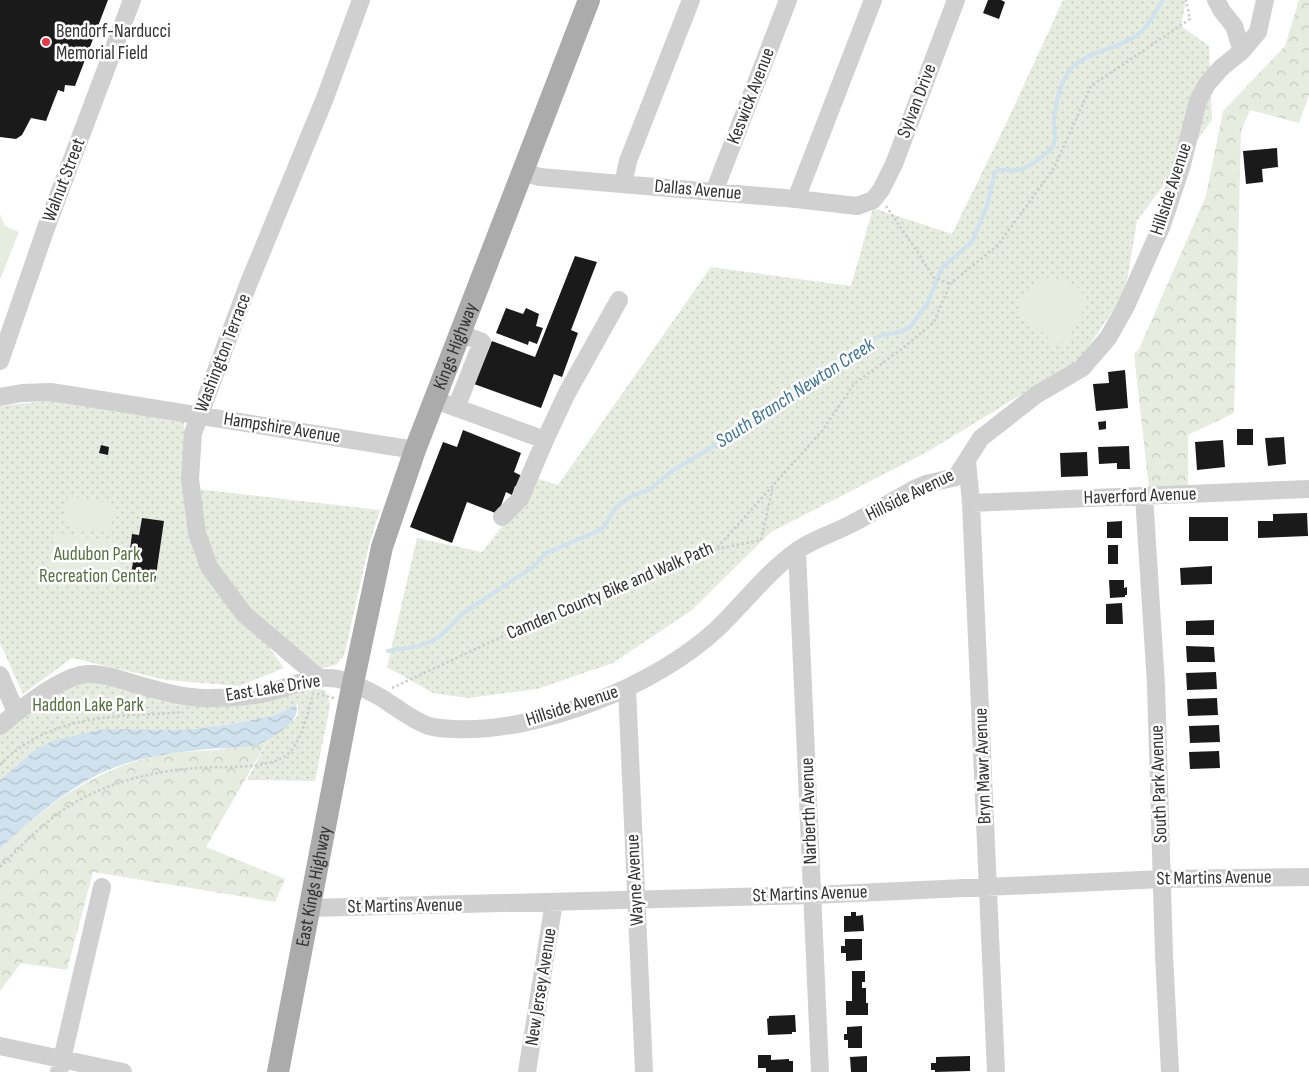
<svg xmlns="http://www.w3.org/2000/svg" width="1309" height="1072" viewBox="0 0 1309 1072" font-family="'Sofia Sans Condensed',sans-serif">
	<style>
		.grass { fill: url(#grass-dots) }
		.forest { fill: url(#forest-crowns) }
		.pitch { fill: #e6ecdf }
		.water { fill: url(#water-waves) }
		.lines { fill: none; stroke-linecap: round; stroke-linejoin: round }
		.stream { stroke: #cfe2ee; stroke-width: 4 }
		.building { fill: #1a1a1a }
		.path { stroke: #cdcdcd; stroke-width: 2.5; stroke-dasharray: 2.5 2.5; stroke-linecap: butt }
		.minor { stroke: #d0d0d0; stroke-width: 18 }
		.major { stroke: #ababab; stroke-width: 22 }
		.poi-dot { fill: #e63946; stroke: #fff; stroke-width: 2 }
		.labels { text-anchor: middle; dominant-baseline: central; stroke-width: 5; stroke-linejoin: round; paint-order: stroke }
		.poi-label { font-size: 19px; fill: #333; stroke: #fff; text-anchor: start }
		.street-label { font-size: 19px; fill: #333; stroke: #fff }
		.park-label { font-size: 19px; fill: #56703f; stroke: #fff }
		.water-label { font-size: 20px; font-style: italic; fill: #3f7597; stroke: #fff }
	</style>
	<defs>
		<pattern id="grass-dots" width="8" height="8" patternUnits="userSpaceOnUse" patternTransform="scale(1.25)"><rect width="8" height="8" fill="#e6ecdf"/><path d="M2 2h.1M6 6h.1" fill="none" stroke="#c6cbc0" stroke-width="1.8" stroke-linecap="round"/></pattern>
		<pattern id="forest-crowns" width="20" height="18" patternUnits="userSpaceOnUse" patternTransform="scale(1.25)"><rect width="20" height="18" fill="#e6ecdf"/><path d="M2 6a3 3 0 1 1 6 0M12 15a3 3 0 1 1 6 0" fill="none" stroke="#c6cbc0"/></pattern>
		<pattern id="water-waves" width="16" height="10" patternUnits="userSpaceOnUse" patternTransform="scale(1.25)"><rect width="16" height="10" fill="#cfe2ee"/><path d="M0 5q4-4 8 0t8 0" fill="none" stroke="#b2c2cd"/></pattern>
	</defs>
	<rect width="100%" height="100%" fill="#fff"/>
	<path class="grass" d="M1063 0H1186L1181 26 1209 46 1212 120 1137 221 1125 292 1081 358 929 451 771 532 692 610 613 663 537 689 468 698 433 693 387 667 417 538 482 552 539 479 558 485 711 267 851 286 873 208 952 234 1012 111Z
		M56 400 184 422 188 535 284 668 239 686 166 680 72 658 23 694 0 643V406Z
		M197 489 380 510 369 545 344 656 336 665 320 669 249 612 214 565 202 531Z
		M88 677 171 697 312 685 326 691 330 705 315 781 247 780 268 740 298 716V704L272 716 231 724 183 730 115 729 32 752 0 780V732L71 682Z"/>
	<path class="forest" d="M1299 0H1309V95L1299 123 1250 110 1241 131 1234 413 1188 435V495L1150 498 1134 354 1139 349 1206 196 1223 111 1285 46Z
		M268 740 206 847 285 879 275 902 93 872 67 970 21 963 0 991V849C47 804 97 767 162 755 196 749 237 753 268 740Z"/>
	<path class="pitch" d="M0 214 5 226 19 232 0 280Z
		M1047 278C1066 277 1078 284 1088 300 1084 315 1071 324 1070 340L1054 347 1046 335 1019 314C1021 293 1029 286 1047 278Z
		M68 496 116 504 110 533 63 526Z
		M61 533 118 543 123 549 118 574 111 580 57 571 50 563 54 538Z"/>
	<path class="water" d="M296 705C303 720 269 741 257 745 240 749 224 748 207 749 179 752 149 756 121 765 75 781 35 816 0 849V780L32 752 52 741 64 738 99 730 115 729 183 730 231 724 272 716Z"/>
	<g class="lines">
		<path class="stream" d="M388 651 419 646 434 640 444 633 463 613 533 567 546 553 598 531 604 527 614 510 620 504 632 496 649 490 672 471 719 443 741 427 780 406 823 378 849 360 855 351 866 342 883 335 900 332 910 327 927 304 942 268 972 242 987 206 995 172C1003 167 1010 172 1017 170 1026 169 1037 161 1044 155 1061 143 1053 135 1054 118 1056 104 1060 83 1069 71 1085 51 1116 50 1136 36 1148 28 1155 12 1163 0"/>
	</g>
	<path class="building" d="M0 0H108L75 86 65 85 64 92 58 90 46 121 31 118 22 135 16 139 0 137Z
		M988 0H1001L1005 2 999 19 983 13Z
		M1277 148 1278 167 1262 169 1263 182 1246 184 1243 151Z
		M575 256 597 262 571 330 578 333 562 377 554 374 541 408 474 384 492 341 535 357Z
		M506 308 523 314 526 308 539 314 536 326 543 328 537 344 529 341 528 345 496 333Z
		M1125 370 1128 408 1096 411 1093 384 1109 383 1108 372Z
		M1106 421V429L1099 430 1098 422Z
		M1237 429H1253V445H1237Z
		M463 430 521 453 514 472 522 476 518 487 515 486 512 495 506 492 498 514 467 502 452 543 410 527 443 442 457 447Z
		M1284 437 1286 464 1268 466 1265 438Z
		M1223 440 1225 467 1197 470 1195 442Z
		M101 445 109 447 108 455 99 453Z
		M1129 446 1130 469H1117V463L1099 464 1098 447Z
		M1087 452 1088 476 1061 477 1060 453Z
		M1307 513 1308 536 1258 538V521H1273V514Z
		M1189 517H1228V541H1189Z
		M142 518 164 521 155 582 130 579 134 557H129L132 534 139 535Z
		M1122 521V538H1107V522Z
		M1108 545H1118V564H1108Z
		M1212 566V584L1181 585 1180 568Z
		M1109 580H1124V588L1127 587V595H1125V597L1110 598Z
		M1122 603 1123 624H1106V604Z
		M1214 620V635H1186V621Z
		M1186 646 1214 647 1215 662H1187Z
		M1216 672 1217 689 1187 690 1186 673Z
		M1217 698 1218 715 1188 716 1187 699Z
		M1219 725 1220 742 1190 743 1189 726Z
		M1219 751 1220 768 1190 769 1189 752Z
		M851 912H856V916L863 915 864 931 844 932V916H851Z
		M845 939H862V960L846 961V953H841V946H845Z
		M852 971H865V982H862V988H866V1003H868V1015H846V1001H852Z
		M795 1015 796 1032H792V1034L768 1035 767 1019 769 1018V1016Z
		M862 1026V1048H848V1040H844V1034H847V1027Z
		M758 1055H771V1060L789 1059V1061H793V1072H766V1068H758Z
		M867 1056V1072H851L850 1057Z
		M970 1056V1071L935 1072V1070H931V1063H936V1057Z"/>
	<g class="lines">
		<path class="path" d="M886 206 919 254 933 277 950 284
			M717 549 761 540 773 486
			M392 688 542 618 622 583 716 549 822 431 854 384 903 348 934 322 950 284 998 245 1054 168 1091 86 1190 19 1186 0
			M317 694 334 698
			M0 765C26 737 64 723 102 718 128 714 156 715 182 712
			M0 867C16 851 32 834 50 820 89 787 145 772 195 768 222 766 258 770 282 758 300 749 308 713 313 694"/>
		<path class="minor" d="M1216 0 1222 11 1234 26 1242 51
			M522 172 540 177 796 199 857 206 873 200 881 190 894 164 956 0
			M623 184 628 161 691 0
			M714 192 788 0
			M796 199 873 0
			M0 361 46 228 132 0
			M0 397 22 393 51 392 415 450
			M435 400 545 440 567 393 619 300
			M456 408 482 342 461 334
			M967 461 971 503 996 1072
			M1144 496 1156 685 1164 955 1170 1072
			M971 503 1309 489
			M502 517 520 499 545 440
			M797 551 820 1072
			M0 675 16 712
			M318 677 244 614 209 567 197 533 190 479 193 433 248 285 325 98 361 0
			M627 688 644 1072
			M0 726C19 710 63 675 87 674 102 673 119 679 132 683 157 690 182 698 207 698 227 698 250 697 269 692 292 687 314 674 338 679 351 682 379 695 389 703 402 711 414 721 429 726 437 728 447 729 454 729 538 733 656 686 717 629 744 603 767 572 798 550 815 538 835 533 853 523 874 512 895 500 916 488L926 484 956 477 981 438 1036 395 1082 368 1108 338 1126 306 1162 225 1181 168 1198 101 1207 84 1221 68 1242 51 1258 32 1265 0
			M310 908 813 895 1162 879 1309 877
			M0 1046 123 1072
			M59 1072 102 887
			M527 1072 554 902"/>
		<path class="major" id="s1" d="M278 1072 349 702 382 547 415 450 589 0"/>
	</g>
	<circle class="poi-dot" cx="46" cy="42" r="5"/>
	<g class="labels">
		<g class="poi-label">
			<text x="56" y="31">Bendorf-Narducci<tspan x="56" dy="22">Memorial Field</tspan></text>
		</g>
		<g class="street-label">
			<text transform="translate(751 96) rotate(-69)">Keswick Avenue</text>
			<text transform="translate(917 101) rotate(-69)">Sylvan Drive</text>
			<text transform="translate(64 180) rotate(-69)">Walnut Street</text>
			<text transform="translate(1171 189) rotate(-72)">Hillside Avenue</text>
			<text transform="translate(698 190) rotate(5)">Dallas Avenue</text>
			<text stroke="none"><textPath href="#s1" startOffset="749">Kings Highway</textPath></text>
			<text transform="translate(223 353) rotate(-69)">Washington Terrace</text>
			<text transform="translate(282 428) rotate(9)">Hampshire Avenue</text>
			<text transform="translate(910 495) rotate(-26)">Hillside Avenue</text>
			<text transform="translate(1140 496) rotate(-2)">Haverford Avenue</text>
			<text transform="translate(610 591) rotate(-23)">Camden County Bike and Walk Path</text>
			<text transform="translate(273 688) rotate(-9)">East Lake Drive</text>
			<text transform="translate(572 706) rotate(-18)">Hillside Avenue</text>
			<text transform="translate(983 766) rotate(-92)">Bryn Mawr Avenue</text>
			<text transform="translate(1159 784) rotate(-92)">South Park Avenue</text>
			<text transform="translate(809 811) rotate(-92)">Narberth Avenue</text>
			<text transform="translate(1214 878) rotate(-1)">St Martins Avenue</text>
			<text transform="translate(635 880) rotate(-93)">Wayne Avenue</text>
			<text stroke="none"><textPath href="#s1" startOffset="189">East Kings Highway</textPath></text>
			<text transform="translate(810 894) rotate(-2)">St Martins Avenue</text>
			<text transform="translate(405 906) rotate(-1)">St Martins Avenue</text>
			<text transform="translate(541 987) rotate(-81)">New Jersey Avenue</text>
		</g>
		<g class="park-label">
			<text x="97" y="554">Audubon Park<tspan x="97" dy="22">Recreation Center</tspan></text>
			<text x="88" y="705">Haddon Lake Park</text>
		</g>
		<g class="water-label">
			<text transform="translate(795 393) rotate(-33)">South Branch Newton Creek</text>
		</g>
	</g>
</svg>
